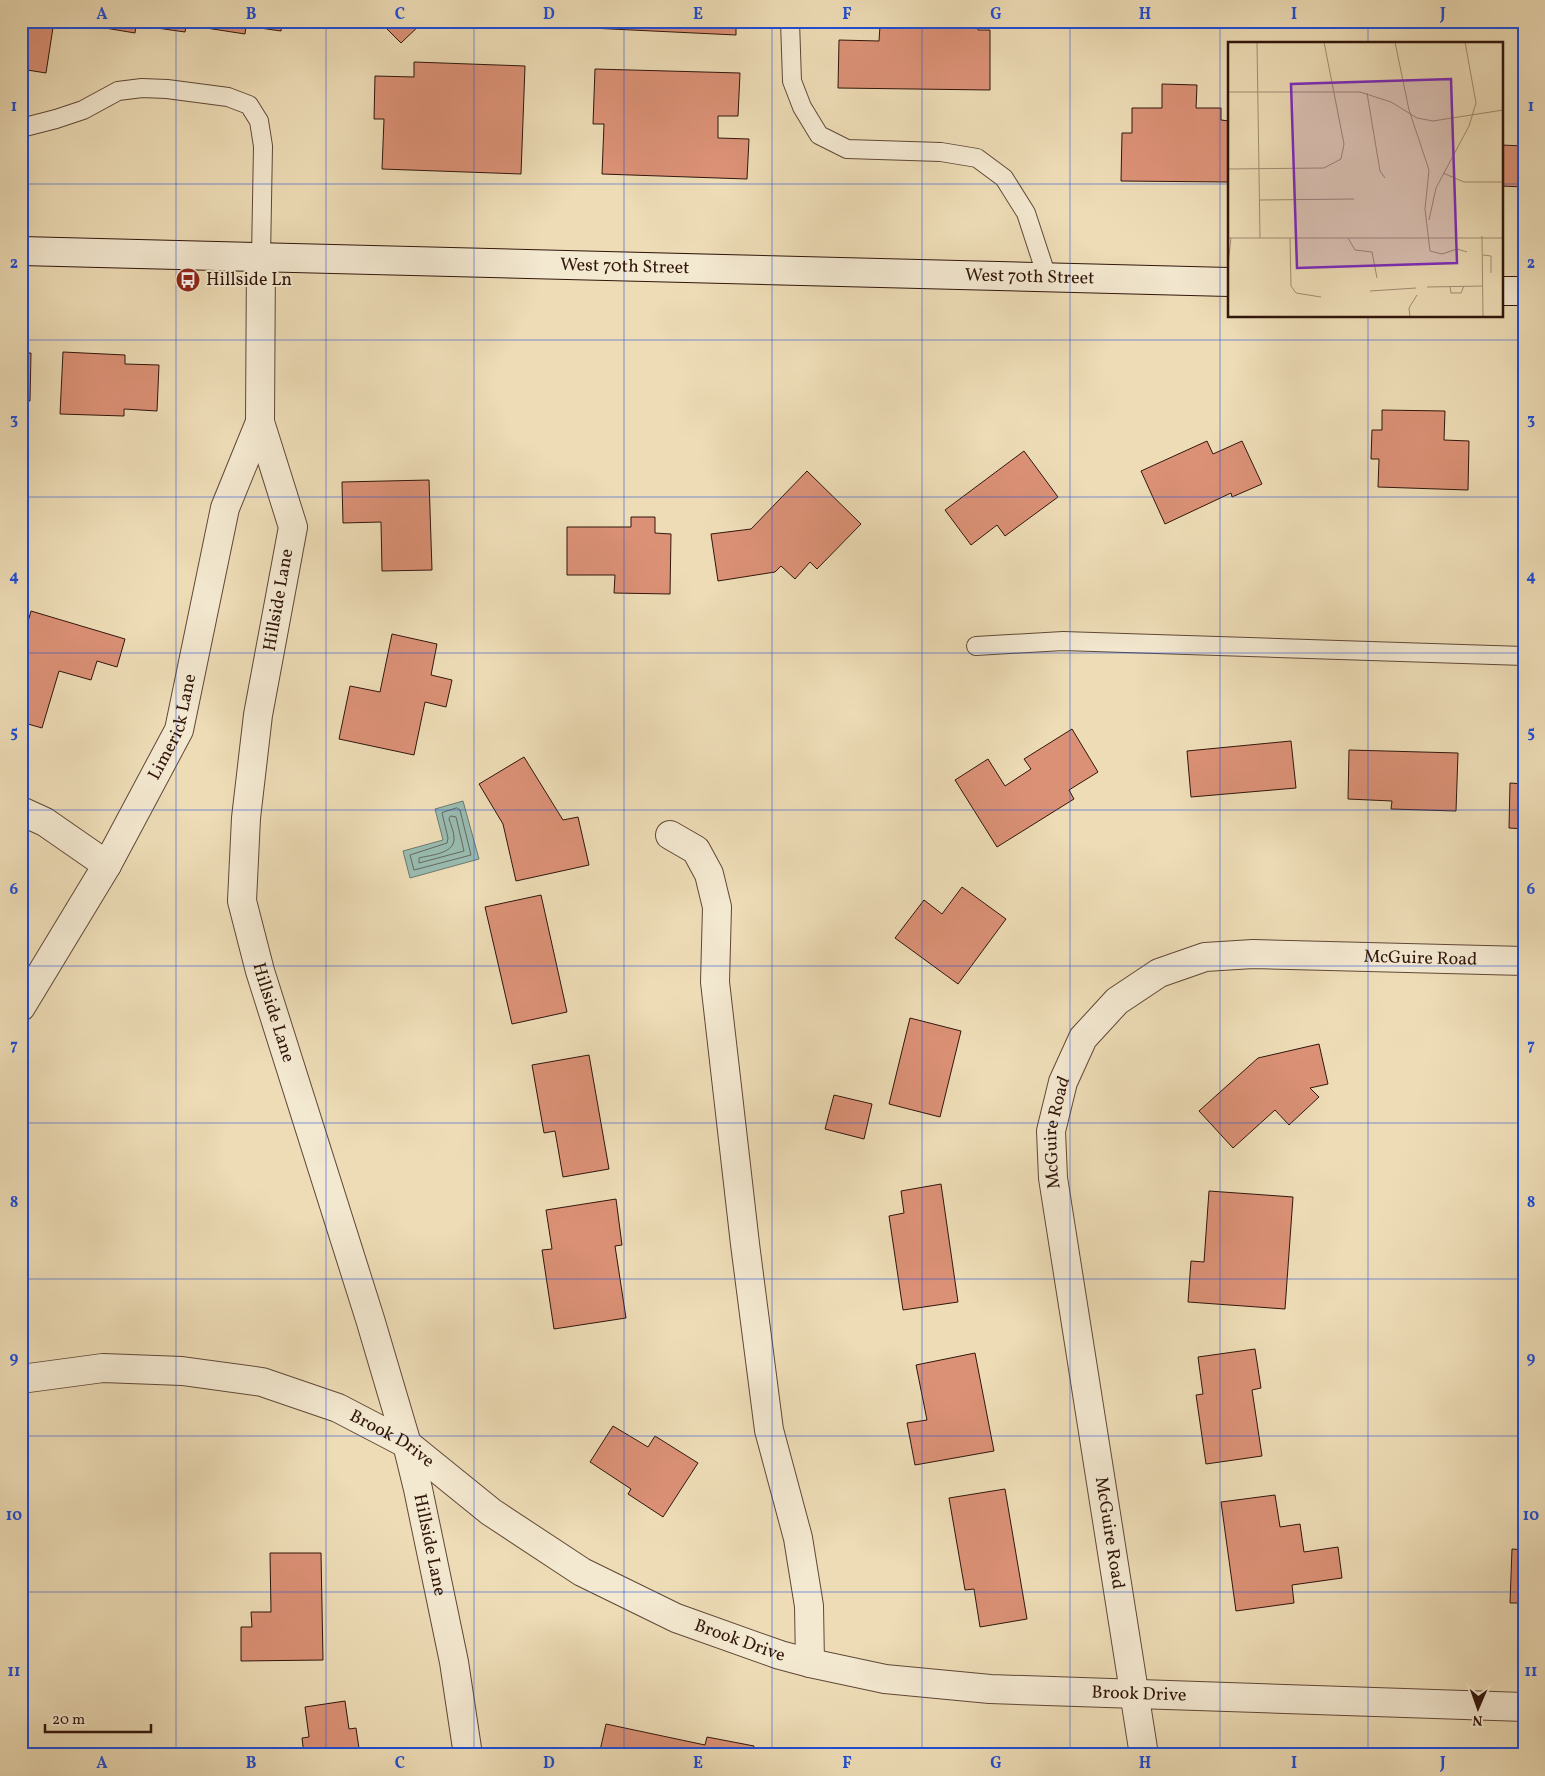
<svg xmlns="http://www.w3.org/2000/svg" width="1545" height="1776" viewBox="0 0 1545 1776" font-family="Vollkorn,serif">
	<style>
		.water { fill: #99bbb0; stroke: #6f796e }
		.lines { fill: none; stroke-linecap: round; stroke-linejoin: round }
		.shore { stroke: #65685e; stroke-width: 1 }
		.building { fill: #db9176; stroke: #31160b }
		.lane-casing { stroke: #604836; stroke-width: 20 }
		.street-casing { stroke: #604836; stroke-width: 30 }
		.secondary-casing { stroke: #31160b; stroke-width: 30 }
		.lane { stroke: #f3e8d0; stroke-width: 18 }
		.street { stroke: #f3e8d0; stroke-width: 28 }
		.secondary { stroke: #f3e8d0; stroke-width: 28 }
		.grid { fill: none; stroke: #1d4ed8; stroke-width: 1; stroke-opacity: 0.55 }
		.labels { text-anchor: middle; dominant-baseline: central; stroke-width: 4; stroke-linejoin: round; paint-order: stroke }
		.street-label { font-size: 18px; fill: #31160b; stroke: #f3e8d0 }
		.poi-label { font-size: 18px; fill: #31160b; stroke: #f3e8d0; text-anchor: start }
		.inset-road { fill: none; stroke: #a28d72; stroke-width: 1 }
		.view { fill: #7b2cbf; fill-opacity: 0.15; stroke: #7b2cbf; stroke-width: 2.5 }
		.inset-edge { fill: none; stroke: #31160b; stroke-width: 2.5 }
		.neatline { fill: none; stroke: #1d4ed8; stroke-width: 2 }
		.grid-label { font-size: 16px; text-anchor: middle; font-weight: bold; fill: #1d4ed8 }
	</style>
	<rect width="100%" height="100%" fill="#eddcb6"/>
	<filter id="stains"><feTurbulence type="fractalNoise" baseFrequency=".004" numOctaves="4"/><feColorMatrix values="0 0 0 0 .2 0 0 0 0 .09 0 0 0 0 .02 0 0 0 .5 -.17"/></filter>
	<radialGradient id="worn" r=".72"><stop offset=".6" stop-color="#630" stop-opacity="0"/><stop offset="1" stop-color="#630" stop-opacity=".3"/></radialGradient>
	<path class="water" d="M463 801 479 859 410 878 403 851 443 840 435 809Z"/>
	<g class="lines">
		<path class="shore" d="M457 808 460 810 471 855 414 870 410 855 447 843 448 838 442 813Z
			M451 816 456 817 464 851 419 863V858C430 855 455 854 454 838 454 832 451 825 449 819Z"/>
	</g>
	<path class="building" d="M21 21H54L46 73 21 69Z
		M88 21H187L185 32 136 25 135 33 87 25Z
		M207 21H282L281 31 246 26 245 34 206 28Z
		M379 21H424L401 43Z
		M590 21H736V35L590 28Z
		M828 21H978V30H990V90L838 88 839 40 879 41 880 26 828 25Z
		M414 62 525 66 521 174 382 169 384 119H374L375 76 414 77Z
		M595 69 740 73 738 116H718V138L749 139 747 179 602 174 604 124H593Z
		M1162 84 1197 85 1196 108H1221V120L1229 121V182L1121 181 1122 133H1132V108H1162Z
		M1501 145 1524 146V187L1501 186Z
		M63 352 125 355V364L159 365 157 411 124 409V416L60 414Z
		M21 353H31L30 401H22L21 422Z
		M1382 410 1445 411 1444 440 1469 441 1468 490 1378 487 1379 459H1371L1372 430H1382Z
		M1207 441 1213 454 1242 441 1262 484 1232 497 1231 493 1165 524 1141 471Z
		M1024 451 1058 497 1005 536 997 525 971 545 945 510Z
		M807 471 861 524 817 569 810 562 795 579 781 566 775 572 718 581 711 534 751 529Z
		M429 480 432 570 382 571 381 522 343 523 342 482Z
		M631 517H655V533L671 534 670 594 614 593 615 575H567V527H631Z
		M31 611 125 639 117 667 97 661 91 680 59 671 42 728 21 722V646Z
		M392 634 437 644 431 675 452 680 446 707 425 702 414 755 339 739 350 686 380 692Z
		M1072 729 1098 772 1069 790 1074 799 997 847 955 780 988 759 1005 786 1031 769 1024 759Z
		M1291 741 1296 788 1191 797 1187 751Z
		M1349 750 1458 753 1456 811 1391 809 1392 801 1348 799Z
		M524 757 563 820 578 817 589 865 516 881 503 824 479 784Z
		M1510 783 1524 784V829L1509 828Z
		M962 887 1006 919 958 984 895 938 924 900 942 914Z
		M541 895 567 1012 512 1024 485 907Z
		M910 1018 961 1031 940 1117 889 1104Z
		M1319 1044 1328 1084 1310 1088 1319 1097 1289 1125 1275 1110 1233 1148 1199 1111 1258 1058Z
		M589 1055 609 1169 563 1177 555 1131 544 1133 532 1065Z
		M834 1095 872 1104 864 1139 825 1129Z
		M941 1184 958 1302 903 1310 889 1216 904 1213 901 1191Z
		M1209 1191 1293 1197 1285 1309 1188 1302 1191 1261 1204 1262Z
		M616 1199 622 1245 615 1246 626 1318 554 1329 542 1250 552 1249 546 1210Z
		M1255 1349 1261 1388 1252 1390 1262 1456 1206 1464 1196 1395 1203 1394 1198 1357Z
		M975 1353 994 1451 915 1465 907 1423 927 1420 916 1365Z
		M613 1426 648 1447 655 1436 698 1463 663 1517 628 1494 631 1489 590 1462Z
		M1005 1489 1027 1619 980 1627 974 1589 965 1590 949 1498Z
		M1275 1495 1280 1527 1300 1524 1304 1552 1338 1547 1342 1578 1292 1585 1294 1603 1236 1611 1221 1502Z
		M1512 1549 1524 1550V1603H1510Z
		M270 1553H321L323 1660 241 1661V1627H252L251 1612H271Z
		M345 1701 349 1729 356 1728 360 1755H304L302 1738 309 1737 305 1707Z
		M606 1724 705 1745 707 1737 754 1746 753 1755H599Z"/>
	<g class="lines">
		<defs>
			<path id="lane" d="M790 21 792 81 802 107 819 135 847 149 941 152 977 158 1004 178 1026 213 1047 277
				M21 128 56 119 83 110 118 91 142 88 167 89 228 97 249 105 259 121 263 146 261 257
				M976 646 1063 641 1524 656"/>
			<g id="street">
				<path id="s1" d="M261 257 260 422 293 527 258 715 246 818 242 901 260 971 370 1319 407 1444 418 1489 454 1662 468 1755"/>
				<path d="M21 811 45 822 107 865"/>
				<path d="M670 835 696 850 709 874 717 907 715 982 745 1244 769 1430 798 1538 809 1606 810 1663"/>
				<path id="s2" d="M21 1007 107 865 179 730 225 508 260 422"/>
				<path id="s3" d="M21 1379 103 1368 182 1371 262 1382 338 1408 407 1444 491 1512 582 1572 676 1618 780 1655 810 1663 885 1679 990 1689 1524 1707"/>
				<path id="s4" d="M1144 1755 1053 1178 1051 1131 1063 1082 1083 1038 1117 1001 1159 973 1205 957 1253 954 1524 961"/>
			</g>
			<g id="secondary">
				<path id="s5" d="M21 251 1229 282"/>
				<path d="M1501 291H1524"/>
			</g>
		</defs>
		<use href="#lane" class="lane-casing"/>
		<use href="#street" class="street-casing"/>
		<use href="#secondary" class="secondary-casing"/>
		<use href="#lane" class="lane"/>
		<use href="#street" class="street"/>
		<use href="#secondary" class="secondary"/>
	</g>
	<path class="grid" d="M176 21V1755M326 21V1755M474 21V1755M624 21V1755M772 21V1755M922 21V1755M1070 21V1755M1220 21V1755M1368 21V44M21 184H1229M1501 184H1524M1368 316V1755M21 340H1524M21 497H1524M21 653H1524M21 810H1524M21 966H1524M21 1123H1524M21 1279H1524M21 1436H1524M21 1592H1524"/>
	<defs>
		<symbol id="bus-disc" viewBox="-11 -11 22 22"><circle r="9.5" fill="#8f2418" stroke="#f3e8d0"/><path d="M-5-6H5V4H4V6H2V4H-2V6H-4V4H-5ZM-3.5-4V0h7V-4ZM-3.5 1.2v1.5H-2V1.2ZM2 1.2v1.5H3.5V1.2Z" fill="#fff"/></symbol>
	</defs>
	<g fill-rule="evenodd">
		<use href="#bus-disc" x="174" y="266" width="28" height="28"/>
	</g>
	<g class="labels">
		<g class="street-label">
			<text stroke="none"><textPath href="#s5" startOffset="604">West 70th Street</textPath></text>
			<text stroke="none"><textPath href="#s5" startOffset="1009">West 70th Street</textPath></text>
			<text transform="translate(279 600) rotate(-80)">Hillside Lane</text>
			<text stroke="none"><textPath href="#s2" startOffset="320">Limerick Lane</textPath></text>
			<text stroke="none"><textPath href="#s4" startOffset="1095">McGuire Road</textPath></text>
			<text stroke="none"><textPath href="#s1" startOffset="769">Hillside Lane</textPath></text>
			<text stroke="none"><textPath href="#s4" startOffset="630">McGuire Road</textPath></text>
			<text stroke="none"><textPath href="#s3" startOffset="385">Brook Drive</textPath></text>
			<text transform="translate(1109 1533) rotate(81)">McGuire Road</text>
			<text stroke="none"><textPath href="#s1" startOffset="1324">Hillside Lane</textPath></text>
			<text stroke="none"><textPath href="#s3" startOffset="790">Brook Drive</textPath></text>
			<text stroke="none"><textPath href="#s3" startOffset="1195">Brook Drive</textPath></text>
		</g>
		<g class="poi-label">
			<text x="206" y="280">Hillside Ln</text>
		</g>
	</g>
	<g transform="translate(1228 42)">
		<rect width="275" height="275" fill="#eddcb6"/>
		<path class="inset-road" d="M29 0 32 196M167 0 181 68 201 128 197 167 202 209 214 212 229 207 239 210M0 50H132L163 60 189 76 205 79 275 68M139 51 152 129 157 136M0 127 96 126 113 117 116 102 96 0M215 131 236 140H275M31 158 126 157M201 178 208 146 241 84 248 61 237 0M254 194 255 275M0 196H275M62 196 63 244 68 251 93 255M120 196 127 208 144 210 149 236M255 213 263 214V231M0 223 3 196M222 244 223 251H233L236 244M199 245 255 244M142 249 188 246M182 275 181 266 189 253"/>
		<path class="view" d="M223 37 229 221 69 226 63 42Z"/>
		<rect width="275" height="275" class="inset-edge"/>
	</g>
	<rect width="1545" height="1776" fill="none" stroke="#eddcb6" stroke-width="55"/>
	<g transform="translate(1478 1708) rotate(182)" stroke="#f3e8d0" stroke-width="4" paint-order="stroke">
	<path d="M0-4L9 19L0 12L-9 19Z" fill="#31160b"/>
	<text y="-8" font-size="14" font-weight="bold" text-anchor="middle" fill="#31160b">N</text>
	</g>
	<path d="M45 1724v8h106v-8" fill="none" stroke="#31160b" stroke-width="2.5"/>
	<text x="52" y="1724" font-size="15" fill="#31160b" stroke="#f3e8d0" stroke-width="4" paint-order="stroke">20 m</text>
	<rect x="28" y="28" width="1490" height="1720" class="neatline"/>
	<g class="grid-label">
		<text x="102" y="19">A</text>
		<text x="251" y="19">B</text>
		<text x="400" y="19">C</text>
		<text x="549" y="19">D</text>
		<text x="698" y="19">E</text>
		<text x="847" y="19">F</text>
		<text x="996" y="19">G</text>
		<text x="1145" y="19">H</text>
		<text x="1294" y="19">I</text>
		<text x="1443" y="19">J</text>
		<text x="14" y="111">1</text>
		<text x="1531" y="111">1</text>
		<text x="14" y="268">2</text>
		<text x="1531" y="268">2</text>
		<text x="14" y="424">3</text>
		<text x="1531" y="424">3</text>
		<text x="14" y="581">4</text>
		<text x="1531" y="581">4</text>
		<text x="14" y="737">5</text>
		<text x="1531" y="737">5</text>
		<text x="14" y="894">6</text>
		<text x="1531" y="894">6</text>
		<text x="14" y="1050">7</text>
		<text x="1531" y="1050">7</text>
		<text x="14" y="1207">8</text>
		<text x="1531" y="1207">8</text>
		<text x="14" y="1363">9</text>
		<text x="1531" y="1363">9</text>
		<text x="14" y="1520">10</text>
		<text x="1531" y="1520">10</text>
		<text x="14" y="1676">11</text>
		<text x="1531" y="1676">11</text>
		<text x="102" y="1768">A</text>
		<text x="251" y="1768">B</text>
		<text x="400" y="1768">C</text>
		<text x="549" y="1768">D</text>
		<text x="698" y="1768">E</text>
		<text x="847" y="1768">F</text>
		<text x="996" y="1768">G</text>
		<text x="1145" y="1768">H</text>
		<text x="1294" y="1768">I</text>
		<text x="1443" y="1768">J</text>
	</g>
	<rect width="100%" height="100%" filter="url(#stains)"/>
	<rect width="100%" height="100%" fill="url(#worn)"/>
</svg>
